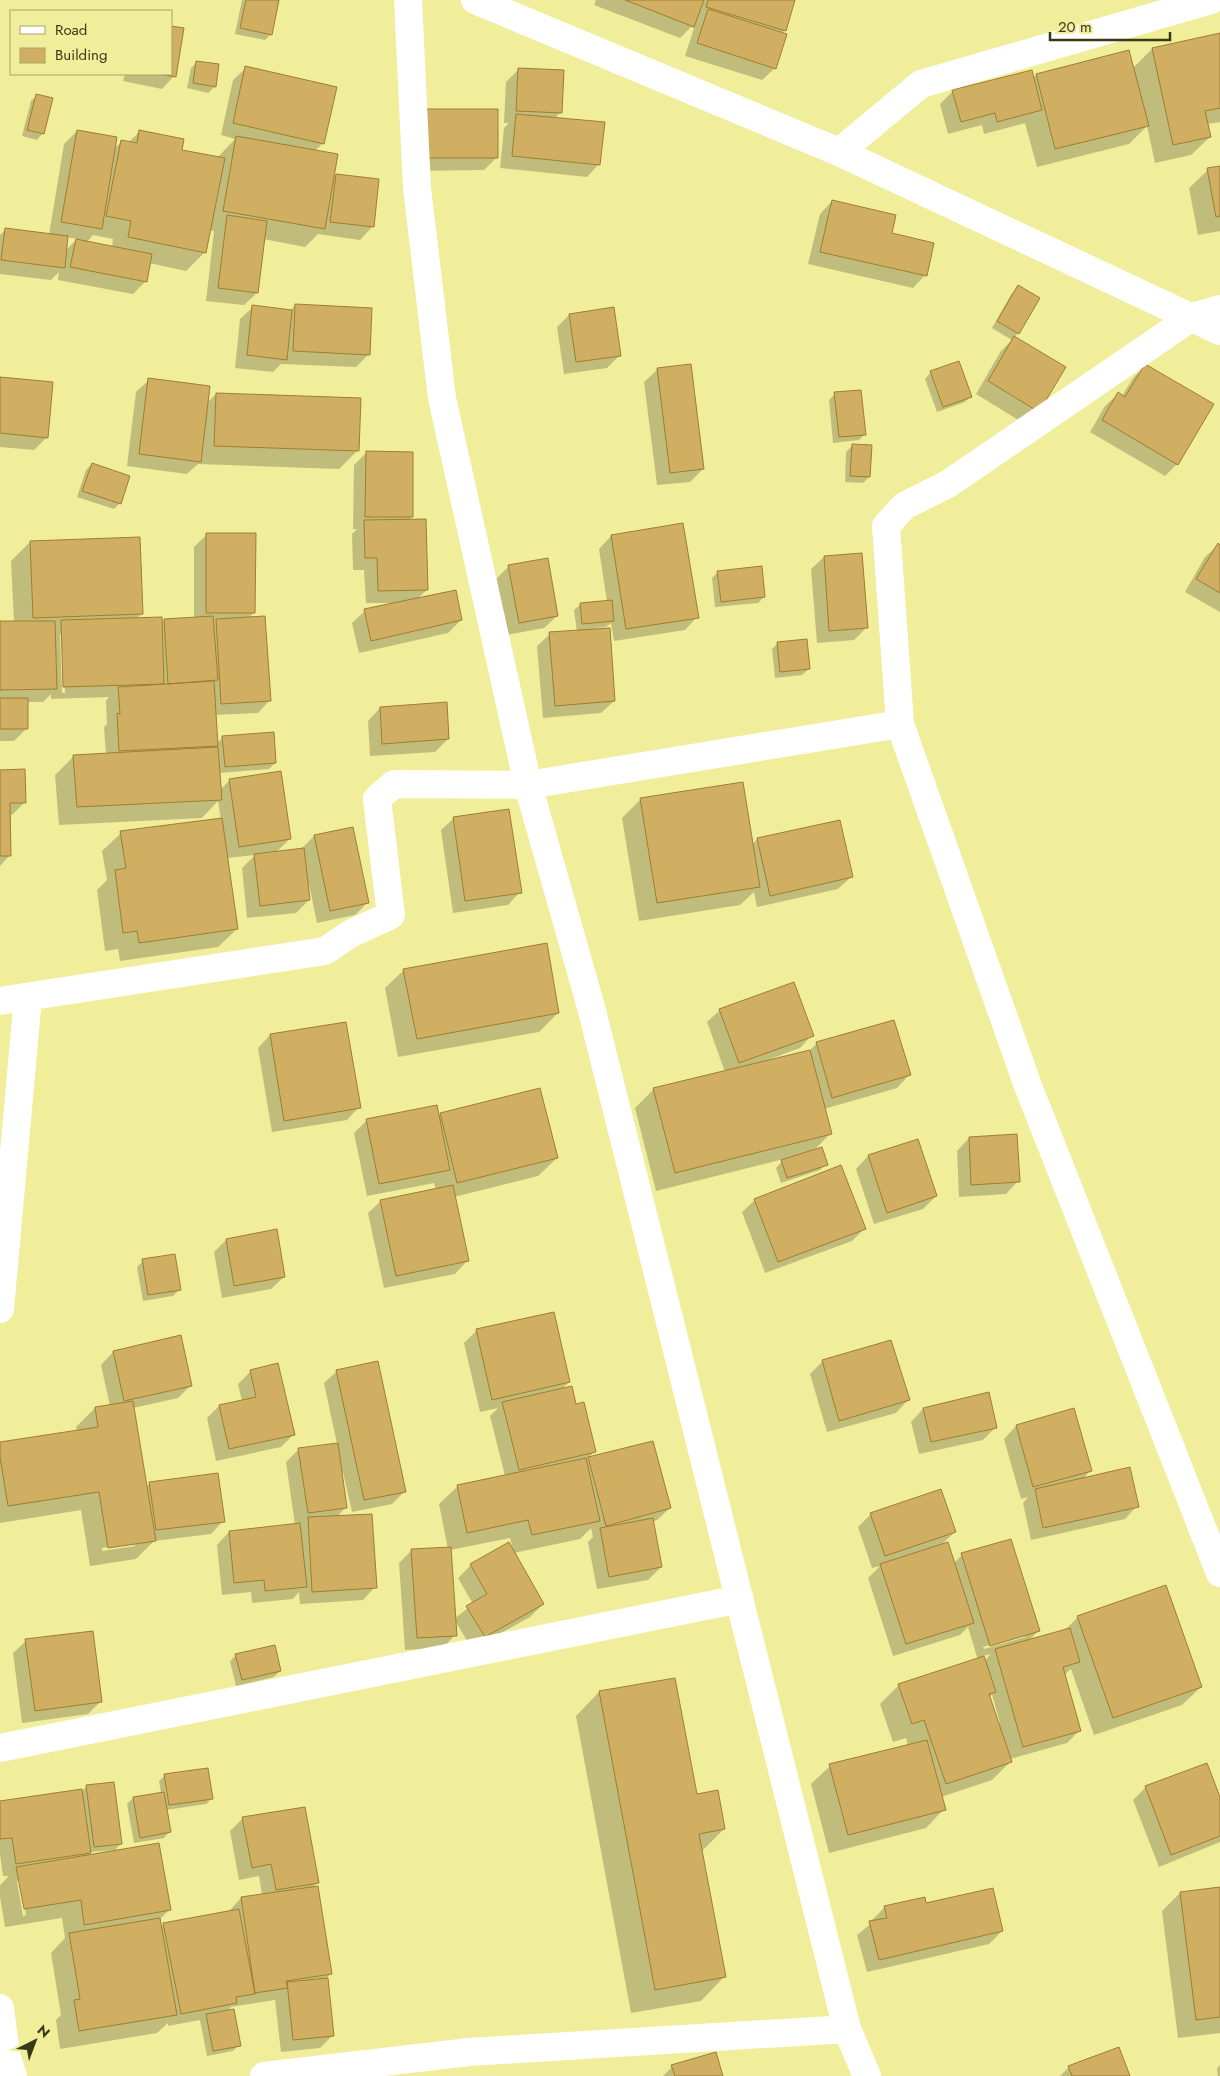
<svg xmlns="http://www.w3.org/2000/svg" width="1220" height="2076" viewBox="0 0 1220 2076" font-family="Jost,sans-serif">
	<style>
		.shadow { fill: #0003; fill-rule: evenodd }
		.building { fill: #d0af62; stroke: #9e7e30 }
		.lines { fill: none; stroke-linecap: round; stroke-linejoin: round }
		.minor { stroke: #fff; stroke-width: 28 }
	</style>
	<rect width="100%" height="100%" fill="#f0ed9b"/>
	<path class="shadow" d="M242 0H278L271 34 265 40 235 34Z
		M596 0H793L785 30 782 33 775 68 762 80 685 56 694 28 691 27 680 38 594 5Z
		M1220 34V122L1207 124 1210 137 1191 155 1155 163 1147 126 1129 144 1037 167 1025 123 984 134 982 125 948 134 940 104 953 91 1033 78 1036 75 1133 68 1152 49Z
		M197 62 215 86 208 93 187 88 191 68Z
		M246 68 323 143 315 151 333 179 336 175 378 180 372 227 360 240 318 234 305 247 263 239 257 293 244 305 206 301 214 231 209 230 205 252 186 271 149 263 146 281 133 294 58 280 59 272 51 280 0 274V235L6 229 49 235 64 144 77 131 113 150 122 141 128 143 140 131 180 151 217 158 235 139 221 135 233 80ZM93 235 113 239 112 247 87 242ZM67 237 77 239 66 250Z
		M519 69 561 112 554 119 599 164 587 177 500 168 504 128 509 123H504L506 82Z
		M125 74H171L174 76 162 89 123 81Z
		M37 95 43 133 37 140 22 136 31 101Z
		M410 123 497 157 484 170 410 171Z
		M1220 167V231L1198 235 1189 188 1208 170Z
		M832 201 891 234 925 275 913 288 808 264 820 214Z
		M1018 287V333L1014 338 1064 368 1025 424 976 394 1001 351 1012 340 992 328 1012 293Z
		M295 305 369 354 356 367 281 364 273 372 235 368 240 319 253 307 290 311Z
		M569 315 620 355 607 368 564 374 557 327Z
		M690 366 703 469 690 482 657 485 644 382 657 370Z
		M1145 366 1177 464 1165 476 1090 432 1105 406 1118 394 1122 396 1133 378Z
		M931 372 971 396 965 402 937 412 925 379Z
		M0 379 47 437 34 450 0 447Z
		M149 380 207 403 216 394 358 450 339 469 198 464 187 474 127 466 136 392Z
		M835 394 865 434 859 440 833 443 829 400Z
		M853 445 869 477 863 483 845 482 846 452Z
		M366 453 412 517 408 521 427 590 417 599 461 620 448 633 359 653 352 623 365 611 395 603H366L364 570H353L352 534 357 529H353L354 465Z
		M92 464 120 503 114 509 77 497 86 470Z
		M207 534 254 613 248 618 270 700 258 713 215 715 216 744 223 737 275 763 269 769 219 773 220 790 230 780 290 839 276 852 301 849 314 836 352 828 368 902 355 915 317 923 309 884H307L309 900 296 913 247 918 242 868 255 855 227 858 237 929 218 947 120 961 118 949 105 951 97 890 107 880 102 851 121 833 221 820 218 801 202 818 59 825 55 775 74 756 106 754 104 727 107 724 106 701 109 697 51 699V694L43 702H27V728L14 741H0V623L14 622 11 561 30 542 142 614 136 619 161 624 164 620 194 618V547ZM60 635H62L65 693H62Z
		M611 536 697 617 685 630 614 641 611 623 606 627 594 628 614 701 601 713 543 718 537 646 550 634 577 632 574 610 581 604 607 602 599 549Z
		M1218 545 1220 546V612L1185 592 1205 557Z
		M824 557 867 627 854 640 817 643 811 569Z
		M509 566 557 616 544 628 506 635 496 579Z
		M718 572 764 597 758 603 715 607 712 578Z
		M778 643 809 669 802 675 775 678 772 649Z
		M380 708 448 739 435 752 370 756 368 721Z
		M0 771 24 803 12 815H9L10 855 0 866Z
		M641 799 752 845 757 839 839 821 851 877 838 889 757 907 754 892 740 905 639 921 622 818Z
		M454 818 520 892 508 905 453 913 441 830Z
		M404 970 558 1013 539 1032 398 1057 385 988Z
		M720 1010 812 1035 800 1048 770 1059V1061L809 1051 817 1043 909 1075 897 1088 824 1109 830 1134 813 1151 826 1164 820 1170 781 1183 776 1168 784 1159 656 1191 635 1108 654 1089 725 1072 707 1022Z
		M270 1035 359 1107 347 1120 272 1132 258 1048Z
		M440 1114 557 1158 538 1176 454 1197 467 1261 455 1274 384 1288 368 1213 381 1201 436 1190 434 1183 367 1196 354 1133 367 1120 438 1116Z
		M969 1138 1018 1181 1006 1194 959 1197 957 1151Z
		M868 1156 936 1196 923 1209 874 1224 856 1169Z
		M755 1200 865 1228 852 1241 765 1273 742 1212Z
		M226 1240 284 1277 271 1289 222 1298 214 1252Z
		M143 1261 179 1290 173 1296 143 1301 137 1267Z
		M553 1313 569 1382 561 1390 575 1405 595 1451 588 1458 652 1442 670 1508 657 1520 652 1522 661 1567 648 1580 597 1589 588 1542 593 1537 591 1528 580 1539 514 1553 543 1604 530 1617 472 1649 454 1619 473 1604 458 1578 471 1565 509 1544 513 1549 510 1538 450 1550 455 1635 443 1648 405 1650 399 1563 412 1550 448 1549 439 1504 458 1486 505 1476 490 1416 498 1408 480 1412 464 1343 476 1331Z
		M113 1352 191 1385 178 1398 133 1408 146 1487 150 1483 223 1521 211 1534 154 1541 136 1559 90 1566 81 1510 0 1523V1444L77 1432 76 1427 95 1408 110 1406 101 1365ZM135 1543V1546L102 1551V1548Z
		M823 1361 908 1400 896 1413 827 1432 810 1374Z
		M251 1371 293 1435 281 1447 216 1461 207 1418 219 1406 242 1401 238 1384Z
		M337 1371 404 1492 392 1504 352 1512 343 1472H341L346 1507 337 1517 375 1587 363 1600 300 1604 299 1592 293 1599 252 1603 251 1592 222 1595 217 1545 229 1532 295 1525 286 1462 299 1449 337 1444 324 1383Z
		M923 1409 996 1427 983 1440 919 1454 911 1422Z
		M1073 1410 1090 1471 1082 1480 1137 1506 1125 1519 1031 1540 1023 1503 1028 1497 1021 1499 1004 1439 1016 1426Z
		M871 1514 955 1532 941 1545 954 1563 962 1555 1038 1631 1029 1641 1064 1631 1078 1617 1201 1687 1182 1705 1094 1735 1071 1669 1064 1675 1080 1730 1067 1743 1010 1759V1762L992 1780 941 1797 944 1809 926 1828 829 1853 811 1784 830 1766 908 1746 906 1738 893 1742 880 1704 899 1685 978 1660 968 1627 960 1635 893 1656 868 1578 880 1566 872 1568 858 1527ZM1025 1634V1637L984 1649 983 1647ZM991 1654 984 1661 983 1656ZM992 1695 1000 1723 998 1724 989 1697Z
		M26 1641 100 1702 88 1714 22 1723 13 1653Z
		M236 1655 280 1671 274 1677 236 1686 230 1661Z
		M599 1692 696 1795 724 1829 701 1852 724 1977 701 2001 631 2013 576 1716Z
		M165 1775 212 1798 206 1804 166 1810 170 1831 164 1838 134 1843 127 1804 133 1798 161 1793 159 1781Z
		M86 1787 121 1843 115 1850 90 1852 86 1857 169 1910 159 1920 161 1927 164 1924 229 1911 241 1898 262 1895 259 1876 239 1880 230 1831 243 1818 318 1882 312 1888 330 1974 327 1978 332 2036 320 2048 281 2052 275 2000 242 2005 231 2007 227 2012 239 2045 233 2051 207 2056 200 2020 168 2026V2023L157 2033 60 2049 56 2020 61 2015 51 1953 65 1938 62 1918 5 1927 0 1897V1885L9 1876H3L0 1854V1802L81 1792ZM17 1881H20L26 1915 23 1916Z
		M1146 1787 1220 1800V1842L1159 1867 1133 1800Z
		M1220 1888V2033L1178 2038 1162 1911 1180 1893Z
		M925 1905 1002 1931 989 1944 867 1972 857 1935 873 1922 872 1920 885 1907Z
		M1220 2065V2076H1218L1217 2068Z
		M672 2067 722 2076H663Z
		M1069 2067 1128 2076H1060Z"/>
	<path class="building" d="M246 0H279L272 35 240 28Z
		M625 0H704L694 27Z
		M708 0H795L786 31 706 7Z
		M708 9 787 34 776 69 697 43Z
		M171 26 184 28 176 77 159 74H171Z
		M1220 33V108L1205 111 1211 137 1173 145 1152 48Z
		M1129 50 1149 126 1055 149 1036 74Z
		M196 61 219 64 216 87 193 83Z
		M245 66 337 87 324 144 233 123Z
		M518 68 564 70 562 113 516 111Z
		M1032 70 1042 110 997 122 995 113 961 122 952 90Z
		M36 94 53 98 44 134 27 130Z
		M422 109H498V158H422Z
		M516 114 605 122 600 165 512 156Z
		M77 130 117 137 102 229 61 222Z
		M139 130 184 139 182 150 225 158 206 253 128 237 131 221 106 216 121 140 137 143Z
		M236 136 338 154 325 229 223 211Z
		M1220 166V216L1216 217 1207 168Z
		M336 174 379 179 374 227 330 222Z
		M832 200 896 215 892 233 934 243 927 276 820 252Z
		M227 215 267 221 258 293 218 288Z
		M5 228 68 236 65 268 1 260Z
		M76 239 152 254 147 282 70 267Z
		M1018 285 1040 298 1019 334 997 321Z
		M295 304 372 308 370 355 293 351Z
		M252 305 292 310 287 360 247 355Z
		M614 307 621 356 576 362 569 314Z
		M1014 336 1066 367 1039 412 988 381Z
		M959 361 972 397 943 407 930 371Z
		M691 364 704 469 670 473 657 368Z
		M1145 364 1214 404 1178 465 1102 420 1118 392 1125 397Z
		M0 377 53 382 48 438 0 433Z
		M148 378 210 386 201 462 139 454Z
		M861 390 866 435 839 437 834 392Z
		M216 393 361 398 359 451 214 446Z
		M852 444 872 445 870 477 850 476Z
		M366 451 413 452V517H365Z
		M92 463 130 476 121 504 82 491Z
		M426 519 428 590 378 591 377 558H365L364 520Z
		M683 523 699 618 626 629 611 535Z
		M206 533H256L255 613H206Z
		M140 537 143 614 33 618 30 541Z
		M1218 543 1220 545V593L1196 579Z
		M862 553 868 628 829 631 824 556Z
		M548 558 558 616 519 623 508 565Z
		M762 566 765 597 721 602 717 571Z
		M456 590 462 620 371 641 364 609Z
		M612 600 614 621 582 624 580 603Z
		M213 616 218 680 168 684 164 619Z
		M265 616 271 701 221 704 216 619Z
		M162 617 164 684 63 687 61 620Z
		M0 621H55L57 689 0 690Z
		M610 628 615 701 555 706 549 632Z
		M807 639 810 669 780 672 777 642Z
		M214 681 218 746 119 751 117 713 120 714 118 687Z
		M0 698H28V729H0Z
		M447 702 449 739 382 744 380 707Z
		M274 732 276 763 225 767 222 736Z
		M218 747 222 800 77 807 73 755Z
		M25 769 26 803H10L11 856H0V770Z
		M281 771 291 839 239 847 229 779Z
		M743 782 760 887 657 903 640 798Z
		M509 809 522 893 465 901 453 817Z
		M222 818 238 929 139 943 137 931 123 933 115 870 126 868 120 831Z
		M840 820 853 877 770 896 757 838Z
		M353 827 369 903 330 911 314 835Z
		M304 848 310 900 260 906 254 854Z
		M547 943 559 1013 417 1039 403 969Z
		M794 982 814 1036 739 1063 719 1009Z
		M894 1020 911 1075 832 1098 816 1042Z
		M346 1022 361 1108 284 1121 270 1034Z
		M810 1050 832 1134 675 1173 653 1088Z
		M540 1088 558 1158 457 1183 440 1113Z
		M437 1105 450 1170 379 1184 366 1119Z
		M1017 1134 1020 1182 971 1185 969 1137Z
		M918 1139 937 1196 887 1213 868 1155Z
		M822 1147 828 1165 787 1178 781 1160Z
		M841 1165 866 1229 778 1262 754 1199Z
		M453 1185 469 1261 396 1276 380 1200Z
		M277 1229 285 1277 234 1286 226 1239Z
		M175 1254 181 1290 148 1295 142 1259Z
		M554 1312 570 1382 492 1400 476 1329Z
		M181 1335 192 1386 124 1401 113 1351Z
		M891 1340 910 1400 839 1421 822 1360Z
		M378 1361 406 1492 364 1500 336 1370Z
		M278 1363 295 1435 229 1449 219 1405 256 1397 250 1370Z
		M572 1386 576 1404 584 1402 596 1452 519 1470 502 1402Z
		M989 1392 997 1428 931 1442 923 1408Z
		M133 1401 156 1541 108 1548 99 1492 8 1506 0 1457V1442L98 1427 95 1407Z
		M1074 1408 1092 1471 1033 1487 1016 1425Z
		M653 1441 671 1508 606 1526 588 1457Z
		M338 1443 347 1508 308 1513 298 1448Z
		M586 1458 600 1521 532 1535 528 1520 467 1533 457 1485Z
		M1130 1467 1139 1507 1043 1528 1035 1489Z
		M218 1473 225 1522 156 1530 149 1482Z
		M941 1489 956 1532 885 1556 870 1513Z
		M372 1514 377 1588 312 1592 308 1517Z
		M653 1518 662 1567 609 1577 600 1528Z
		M300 1523 307 1587 265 1591 264 1580 234 1583 229 1531Z
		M1011 1539 1040 1631 990 1646 961 1553Z
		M509 1542 544 1604 485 1637 466 1606 487 1594 470 1564Z
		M948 1542 974 1623 906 1644 880 1564Z
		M451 1547 457 1636 417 1638 411 1549Z
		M1166 1585 1202 1687 1113 1718 1077 1616Z
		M1070 1628 1080 1662 1063 1667 1081 1731 1023 1747 995 1649Z
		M93 1631 102 1702 35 1711 25 1639Z
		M275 1645 281 1671 242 1680 235 1654Z
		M984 1656 996 1692 989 1694 1012 1762 946 1784 924 1720 912 1724 898 1684Z
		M675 1678 697 1794 718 1790 725 1829 699 1834 726 1977 655 1990 599 1691Z
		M927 1740 946 1810 848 1835 829 1764Z
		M1207 1763 1220 1797V1836L1171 1855 1145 1786Z
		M208 1768 213 1799 169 1805 164 1774Z
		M114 1782 122 1844 94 1847 86 1785Z
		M82 1789 91 1853 16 1864 12 1838 0 1839V1801Z
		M164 1792 171 1832 140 1838 133 1797Z
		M305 1807 319 1883 276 1890 271 1864 252 1868 242 1817Z
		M159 1843 171 1910 84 1925 81 1900 24 1909 16 1867Z
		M318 1886 332 1974 286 1981 288 1988 255 1993 241 1897Z
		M1220 1887V2017L1196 2020 1180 1892Z
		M993 1888 1003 1931 879 1960 869 1921 887 1918 884 1906 925 1897 926 1903Z
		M239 1909 255 1994 236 1997 237 2003 181 2014 163 1923Z
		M160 1918 177 2015 79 2031 74 2000 80 1999 69 1933Z
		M328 1978 334 2036 293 2040 287 1982Z
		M234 2009 241 2046 213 2051 206 2014Z
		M1119 2047 1130 2076H1072L1068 2066Z
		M716 2052 723 2076H675L671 2065Z"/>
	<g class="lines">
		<path class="minor" d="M408 0 417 188 442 398 528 785 591 1007 847 2029 867 2076
			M475 0 839 152 1220 331
			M839 152 921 84 1211 0
			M1220 309 1192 317 948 484 904 506 886 526 900 724 1028 1086 1220 1573
			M0 1001 325 951 350 934 391 915 377 799 394 784 528 785 900 724
			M0 1309 28 997
			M0 1748 740 1599
			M0 2008 6 2055 13 2076
			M264 2076 469 2052 847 2029"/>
	</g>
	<rect x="10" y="10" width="162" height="65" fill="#f0ed9b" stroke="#a7a566"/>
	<rect x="20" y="26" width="25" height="8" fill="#ffffff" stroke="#a7a566"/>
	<text x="55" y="35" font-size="15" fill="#3a3917">Road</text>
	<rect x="20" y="48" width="25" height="15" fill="#d0af62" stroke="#a7a566"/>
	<text x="55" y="60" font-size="15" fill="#3a3917">Building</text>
	<g transform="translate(35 2041) rotate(42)" stroke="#f0ed9b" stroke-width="4" paint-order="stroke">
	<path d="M0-4L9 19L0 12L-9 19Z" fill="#3a3917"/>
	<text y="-8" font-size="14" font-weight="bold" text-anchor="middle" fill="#3a3917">N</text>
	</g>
	<path d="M1050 32v8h120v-8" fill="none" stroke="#3a3917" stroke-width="2.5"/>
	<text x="1058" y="32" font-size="15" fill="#3a3917" stroke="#f0ed9b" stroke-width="4" paint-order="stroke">20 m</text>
</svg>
